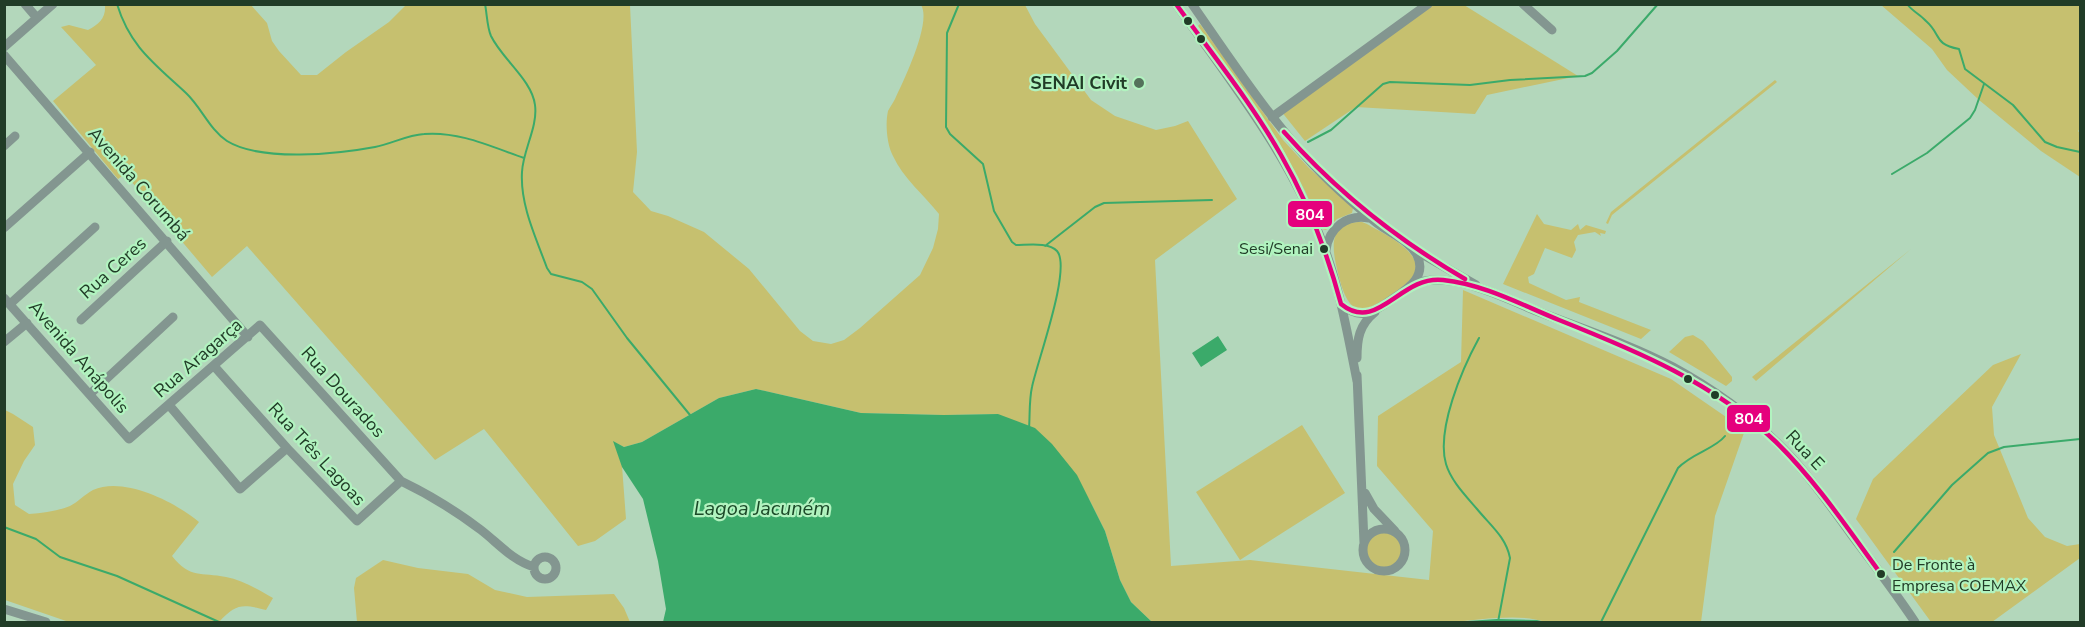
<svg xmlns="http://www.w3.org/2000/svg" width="2085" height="627" viewBox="0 0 2085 627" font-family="'Nunito Sans',sans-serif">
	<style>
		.green { fill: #c6c06f }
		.water { fill: #3baa6a }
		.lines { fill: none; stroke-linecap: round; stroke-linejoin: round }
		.stream { stroke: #3baa6a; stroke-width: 2 }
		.minor { stroke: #839690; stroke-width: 9 }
		.bus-1-casing { stroke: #b1f3bf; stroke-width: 9 }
		.bus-1 { stroke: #e5007d; stroke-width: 4.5 }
		.bus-dot { fill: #213c27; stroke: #b1f3bf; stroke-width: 2 }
		.poi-dot { fill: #54725b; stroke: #b1f3bf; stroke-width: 2 }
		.labels { text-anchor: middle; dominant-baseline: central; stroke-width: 4.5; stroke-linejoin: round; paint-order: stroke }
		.bus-label { font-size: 16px; fill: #213c27; stroke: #b1f3bf; text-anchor: end }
		.poi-label { font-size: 18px; font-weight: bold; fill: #213c27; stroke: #b1f3bf; text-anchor: end }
		.street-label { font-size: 18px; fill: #213c27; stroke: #b1f3bf }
		.water-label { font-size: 20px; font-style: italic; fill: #1b4928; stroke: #b1f3bf }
		.line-badge { stroke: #b1f3bf; stroke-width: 2 }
		.badge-label { font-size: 16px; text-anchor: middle; font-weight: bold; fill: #fff }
	</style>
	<rect width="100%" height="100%" fill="#b3d7bb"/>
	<path class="green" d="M105 5H251L267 23 272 41 279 51 301 75H317L346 52 389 22 406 5H630L637 152 633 192 651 211 668 216 704 232 749 269 800 331 813 341 831 344 844 340 860 328 920 275 933 248 938 229 939 214C924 195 903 178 893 156 887 145 885 124 888 111 890 107 893 103 895 99 904 80 932 22 921 5H1025L1035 24 1091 100 1115 116 1156 130 1175 126 1188 121 1237 199 1155 260 1171 566 1250 560 1429 580 1433 531 1377 466 1378 416 1461 362 1463 290 1671 379 1745 430 1715 516 1701 622H1545C1520 613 1479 620 1453 622H1152L1131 602 1120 580 1105 531 1089 499 998 414 944 415 861 413 756 389 719 398 642 442 624 447 614 442 622 466 626 519 595 541 578 546 484 429 435 460 247 246 212 277 125 174 118 179 53 101 96 65 61 27 69 25 88 30C99 24 106 18 105 5Z
		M1425 5H1464L1578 76 1487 95 1475 114 1356 107 1305 141 1281 111Z
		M1881 5H2080V129L2078 131 2080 133V177L2041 151 1979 100 1947 70 1932 49Z
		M1200 24 1283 140 1309 168 1353 208 1352 213 1337 219 1326 230 1322 229 1306 193 1279 142 1198 26Z
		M1775 80 1777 82 1612 215 1608 224 1606 223 1611 212Z
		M1537 214 1544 224 1571 230 1578 224 1580 230 1586 225 1606 231 1605 234 1600 233 1601 236 1595 232 1578 235 1574 242 1576 250 1572 258 1545 248 1534 274 1528 277 1529 283 1566 300 1580 297 1579 302 1651 330 1641 339 1503 284Z
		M1362 222 1367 224C1384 234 1434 256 1409 281 1400 290 1388 296 1379 303 1351 323 1343 293 1338 273 1332 250 1327 220 1362 222Z
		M1911 249 1756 381 1752 377Z
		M1693 335 1703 341 1732 377V381L1726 386 1669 352 1685 337Z
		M2021 354 1992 407 1994 435 2028 518 2045 537 2067 546 2080 544V558L1992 622H1931L1856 519 1873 479 1993 365Z
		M5 410 13 414 33 427 35 445 24 461 13 484 15 505 29 514C43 513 58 511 70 506 78 502 85 494 93 490 124 476 175 502 199 522L172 556C190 579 201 572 226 577 242 580 259 590 273 598L266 610C243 604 236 603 219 622H69L5 600Z
		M1302 425 1345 493 1240 560 1196 492Z
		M1365 550a19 19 0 1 1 38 0a19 19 0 1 1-38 0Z
		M383 560 418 568 468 574 495 590 527 597 614 594 624 608 630 622H357L354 588 356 578Z"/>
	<path class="water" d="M1218 336 1227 350 1201 367 1192 353Z
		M756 389 861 413 944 415 998 414 1035 428 1052 444 1077 475 1105 531 1120 580 1131 602 1152 622H663L666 609 658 561 643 499 622 467 613 441 624 447 642 442 719 398Z
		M1497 619 1537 620 1545 622H1453Z"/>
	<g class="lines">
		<path class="stream" d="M117 4C130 47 155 64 186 93 201 107 210 130 227 141 261 162 338 154 375 147 391 144 407 135 424 134 459 131 492 147 524 158
			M485 4C487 14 487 27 491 36 502 59 532 80 535 105 538 127 523 150 522 172 520 205 536 238 547 268L551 274 582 282 592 289 627 338 690 415
			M959 4 947 33 946 127 950 134 983 164 994 211 1012 242 1016 245C1028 245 1049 242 1057 251 1072 268 1037 362 1032 387 1029 400 1030 415 1029 429
			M1907 4C1913 12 1920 14 1926 21 1942 35 1933 44 1959 49L1965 69 2013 105 2045 142 2057 147 2080 152
			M1308 142 1331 130 1383 84 1390 82 1470 85 1510 80 1585 76 1592 73 1617 51 1658 4
			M1892 174 1927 153 1970 118 1975 110 1984 84
			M1045 246 1095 207 1104 203 1212 200
			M1479 338C1462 369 1436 430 1446 464 1451 481 1466 496 1477 509 1490 525 1506 537 1510 558L1498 622
			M4 527 36 539 60 557 117 576 219 622
			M1894 552 1952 485 1988 453 2004 447 2080 439
			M1601 622 1678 468C1692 453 1715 449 1725 436"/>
		<path class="minor" d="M25 4 37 18
			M1176 4C1231 82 1291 156 1324 247 1340 290 1348 336 1357 381
			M1192 4C1240 73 1286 145 1350 200 1359 208 1368 216 1378 224 1390 233 1410 241 1417 255 1427 276 1409 288 1394 298 1376 311 1361 322 1341 304
			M1523 4 1552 30
			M4 47 53 4
			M4 55 248 337
			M1272 117 1428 4
			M4 146 15 136
			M4 228 90 152
			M1326 250C1329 228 1346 214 1369 218
			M1415 250 1476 285
			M1412 285C1448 269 1500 296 1534 310 1580 328 1629 344 1673 367 1717 391 1759 422 1792 458 1814 482 1832 508 1851 534 1873 563 1895 592 1915 622
			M4 298 129 439 260 325 401 481C430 495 456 511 481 530 499 544 512 560 534 567
			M10 304 95 227
			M81 320 167 241
			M4 342 27 323
			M1357 358C1357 339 1359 325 1375 312
			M214 366 287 448 357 521 401 481
			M1357 375 1364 543
			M90 394 173 317
			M169 405 240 489 287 448
			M1365 493 1374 509 1395 531
			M1363 550a21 21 0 1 1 42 0a21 21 0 1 1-42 0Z
			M534 568a11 11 0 1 1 22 0a11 11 0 1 1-22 0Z
			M4 609 46 622"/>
		<defs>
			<path id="bus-1" d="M1176 4C1212 54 1251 102 1281 155 1308 202 1327 252 1341 304 1378 334 1400 275 1443 280 1483 284 1522 305 1559 320 1637 351 1714 383 1776 442 1816 481 1848 529 1881 574
				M1284 132C1337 192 1396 239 1465 279"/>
		</defs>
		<use href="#bus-1" class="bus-1-casing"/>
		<use href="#bus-1" class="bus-1"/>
	</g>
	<g class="bus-dot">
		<circle cx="1188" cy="21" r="5"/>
		<circle cx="1201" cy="39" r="5"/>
		<circle cx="1324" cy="249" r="5"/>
		<circle cx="1688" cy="379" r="5"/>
		<circle cx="1715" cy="395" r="5"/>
		<circle cx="1881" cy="574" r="5"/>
	</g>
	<circle class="poi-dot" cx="1139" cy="83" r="6"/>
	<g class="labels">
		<g class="bus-label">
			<text x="1313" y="249">Sesi/Senai</text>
			<text x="1892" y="565" text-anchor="start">De Fronte à<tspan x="1892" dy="21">Empresa COEMAX</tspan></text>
		</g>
		<g class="poi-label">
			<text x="1127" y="83">SENAI Civit</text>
		</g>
		<g class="street-label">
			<text transform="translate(139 184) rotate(49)">Avenida Corumbá</text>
			<text transform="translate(113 268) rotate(-42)">Rua Ceres</text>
			<text transform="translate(79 357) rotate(49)">Avenida Anápolis</text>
			<text transform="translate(198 358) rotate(-41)">Rua Aragarça</text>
			<text transform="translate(343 392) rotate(48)">Rua Dourados</text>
			<text transform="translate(1805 450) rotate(47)">Rua E</text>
			<text transform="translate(317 454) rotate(47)">Rua Três Lagoas</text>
		</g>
		<g class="water-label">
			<text x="762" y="508">Lagoa Jacuném</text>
		</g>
	</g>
	<g class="line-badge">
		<rect x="1287" y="200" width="46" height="28" rx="6" fill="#e5007d"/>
		<rect x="1726" y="404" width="45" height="29" rx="6" fill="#e5007d"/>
	</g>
	<g class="badge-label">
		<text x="1310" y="220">804</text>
		<text x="1749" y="424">804</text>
	</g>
	<rect width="2085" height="627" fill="none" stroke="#213c27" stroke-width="12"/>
</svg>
